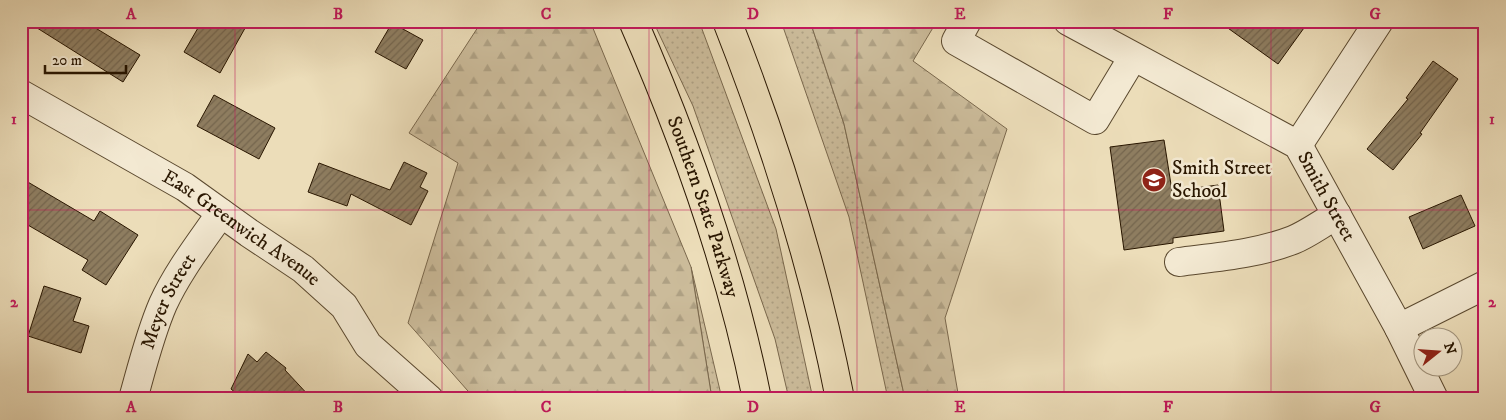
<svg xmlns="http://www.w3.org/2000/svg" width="1506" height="420" viewBox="0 0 1506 420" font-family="'IM FELL DW Pica',serif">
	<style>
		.green { fill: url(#green-dots); stroke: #7a684d }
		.forest { fill: url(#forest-firs); stroke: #7a684d }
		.building { fill: url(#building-hatch); stroke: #291600 }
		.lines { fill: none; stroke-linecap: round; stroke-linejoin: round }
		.minor-casing { stroke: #5a482e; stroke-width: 30 }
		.highway-casing { stroke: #291600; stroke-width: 30 }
		.minor { stroke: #f3e9d2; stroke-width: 28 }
		.highway { stroke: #ecddb9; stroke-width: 28 }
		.grid { fill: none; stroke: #c2185b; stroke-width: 1; stroke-opacity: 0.55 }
		.labels { text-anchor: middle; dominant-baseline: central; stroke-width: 5; stroke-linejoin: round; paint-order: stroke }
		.poi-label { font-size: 20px; fill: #291600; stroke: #f3e9d2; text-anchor: start }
		.street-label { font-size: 20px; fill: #291600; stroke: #f3e9d2 }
		.neatline { fill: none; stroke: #c2185b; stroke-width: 2 }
		.grid-label { font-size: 16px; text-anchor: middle; font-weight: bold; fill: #c2185b }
	</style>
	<defs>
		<pattern id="green-dots" width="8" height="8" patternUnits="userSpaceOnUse" patternTransform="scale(1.25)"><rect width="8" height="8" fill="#cbbb9a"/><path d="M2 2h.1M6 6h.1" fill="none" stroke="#aea083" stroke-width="1.8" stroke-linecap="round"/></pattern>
		<pattern id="forest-firs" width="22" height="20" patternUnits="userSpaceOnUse" patternTransform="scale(1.25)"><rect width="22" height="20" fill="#cbbb9a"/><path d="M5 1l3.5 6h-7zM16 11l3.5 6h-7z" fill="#aea083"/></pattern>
		<pattern id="building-hatch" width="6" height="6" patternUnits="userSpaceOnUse" patternTransform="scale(1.25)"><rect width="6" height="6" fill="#8e7d60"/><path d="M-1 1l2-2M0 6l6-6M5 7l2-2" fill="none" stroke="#74654d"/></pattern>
	</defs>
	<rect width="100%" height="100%" fill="#ecddb9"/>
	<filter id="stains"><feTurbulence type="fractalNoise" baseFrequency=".004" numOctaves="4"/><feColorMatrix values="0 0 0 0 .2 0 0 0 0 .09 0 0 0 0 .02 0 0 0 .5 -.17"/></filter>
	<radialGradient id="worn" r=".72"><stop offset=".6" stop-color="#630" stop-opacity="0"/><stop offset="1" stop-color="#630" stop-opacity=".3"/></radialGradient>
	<path class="green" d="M653 21H699L776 229 813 399H789L775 339 693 106Z
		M781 21H810L844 124 905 399H888L849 217Z
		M691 267 722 399H712Z"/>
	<path class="forest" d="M482 21H590L691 267 712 399H475L408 323 458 163 409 133Z
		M810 21H937L913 61 1007 129 945 318 959 399H905L844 124Z"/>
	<path class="building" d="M26 21H84L140 55 123 82Z
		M202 21H249L220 73 184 52Z
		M1218 21H1309L1278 64Z
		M392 23 423 40 406 69 375 52Z
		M1433 61 1458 79 1420 133 1422 134 1393 170 1367 149 1408 99 1406 98Z
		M214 95 275 128 259 159 197 126Z
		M1164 140 1172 191 1218 185 1224 231 1173 238V243L1124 250 1110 147Z
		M404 162 427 173 420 187 428 191 411 225 351 194 347 206 308 192 319 163 390 190Z
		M21 178 94 221 100 211 138 235 106 285 82 270 88 260 21 221Z
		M1461 195 1475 226 1423 249 1409 217Z
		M44 286 81 298 73 321 89 326 81 353 28 336Z
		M266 352 286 368 285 370 312 399H243L231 389 248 354 257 362Z"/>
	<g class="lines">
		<defs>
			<g id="minor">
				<path d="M967 21 956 41 1095 120 1133 57"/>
				<path id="s1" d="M1068 21 1298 145 1399 328 1434 399"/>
				<path id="s2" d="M21 94 185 187 249 233 303 269 344 306 368 345 429 399"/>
				<path d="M1298 145 1379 21"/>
				<path d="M1179 262C1217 257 1257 254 1293 240 1308 234 1322 223 1337 215"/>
				<path d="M1399 328 1485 285"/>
				<path id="s3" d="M133 399C142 367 150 334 163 304 178 271 201 242 221 213"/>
			</g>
			<g id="highway">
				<path id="s4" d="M633 21C686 142 731 269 757 399"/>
				<path d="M727 21C775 143 815 270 840 399"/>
			</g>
		</defs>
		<use href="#minor" class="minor-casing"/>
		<use href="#highway" class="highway-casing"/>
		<use href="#minor" class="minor"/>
		<use href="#highway" class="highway"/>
	</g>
	<path class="grid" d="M235 21V399M442 21V399M649 21V399M857 21V399M1064 21V399M1271 21V399M21 210H1485"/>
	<defs>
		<symbol id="school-disc" viewBox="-11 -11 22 22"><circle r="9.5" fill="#8f2418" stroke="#f3e9d2"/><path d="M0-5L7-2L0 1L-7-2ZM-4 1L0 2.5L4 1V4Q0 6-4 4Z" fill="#fff"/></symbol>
	</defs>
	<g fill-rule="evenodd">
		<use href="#school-disc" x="1140" y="166" width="28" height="28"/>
	</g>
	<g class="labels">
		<g class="poi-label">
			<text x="1172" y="168">Smith Street<tspan x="1172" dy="23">School</tspan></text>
		</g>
		<g class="street-label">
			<text stroke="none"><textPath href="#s1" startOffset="320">Smith Street</textPath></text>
			<text stroke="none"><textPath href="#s4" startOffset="199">Southern State Parkway</textPath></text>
			<text stroke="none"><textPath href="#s2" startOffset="258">East Greenwich Avenue</textPath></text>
			<text stroke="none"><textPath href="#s3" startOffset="104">Meyer Street</textPath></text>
		</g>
	</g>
	<rect width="1506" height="420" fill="none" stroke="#ecddb9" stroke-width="55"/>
	<g transform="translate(1438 352) rotate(73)"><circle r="24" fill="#f3e9d2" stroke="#a2957e"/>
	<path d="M0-4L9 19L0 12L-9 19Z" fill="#8f2418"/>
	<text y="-8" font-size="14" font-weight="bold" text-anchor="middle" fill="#291600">N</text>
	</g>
	<path d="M45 65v8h81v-8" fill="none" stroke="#291600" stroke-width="2.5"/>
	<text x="52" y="65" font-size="15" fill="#291600" stroke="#f3e9d2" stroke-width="4" paint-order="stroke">20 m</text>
	<rect x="28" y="28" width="1450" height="364" class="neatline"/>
	<g class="grid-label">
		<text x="131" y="19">A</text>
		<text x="338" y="19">B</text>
		<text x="546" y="19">C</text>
		<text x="753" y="19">D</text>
		<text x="960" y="19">E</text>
		<text x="1168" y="19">F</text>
		<text x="1375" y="19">G</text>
		<text x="14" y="124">1</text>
		<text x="1492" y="124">1</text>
		<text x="14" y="307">2</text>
		<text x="1492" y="307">2</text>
		<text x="131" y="412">A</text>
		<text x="338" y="412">B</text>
		<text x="546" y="412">C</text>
		<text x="753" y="412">D</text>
		<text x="960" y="412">E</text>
		<text x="1168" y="412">F</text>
		<text x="1375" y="412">G</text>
	</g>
	<rect width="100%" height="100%" filter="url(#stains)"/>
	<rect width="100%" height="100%" fill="url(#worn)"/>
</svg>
